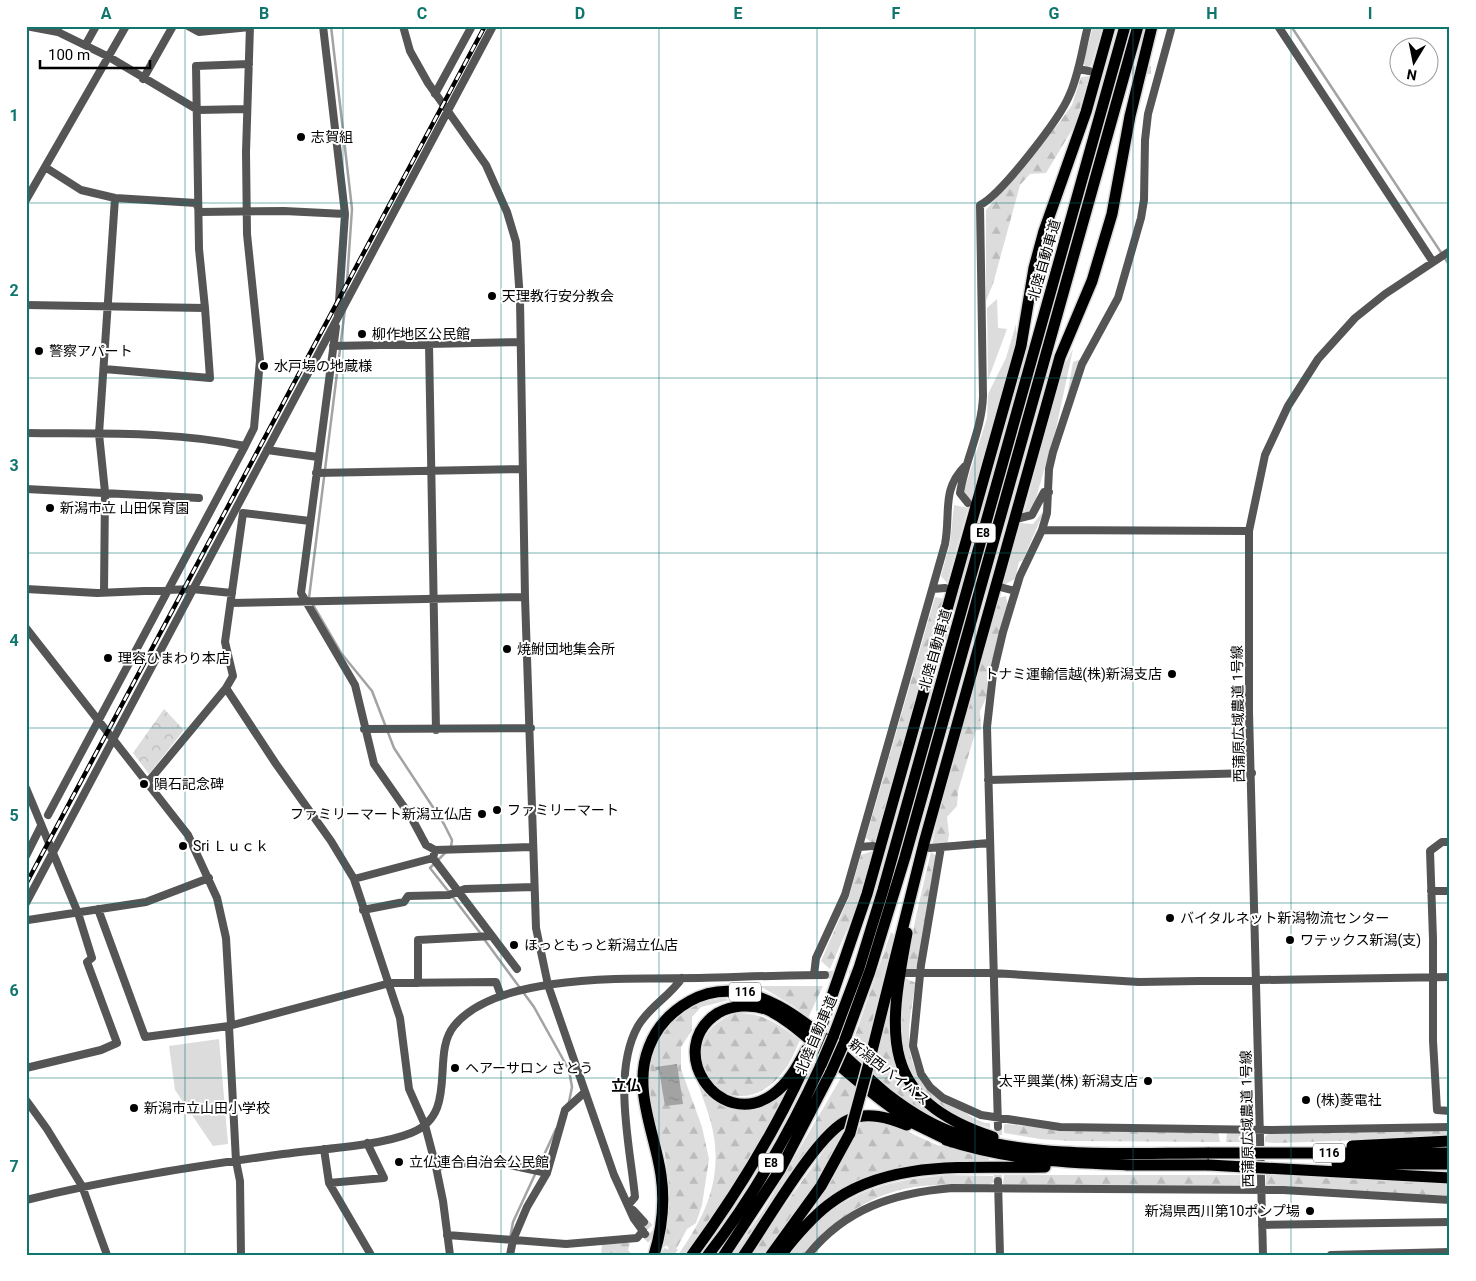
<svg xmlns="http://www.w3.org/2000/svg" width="1476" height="1281" viewBox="0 0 1476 1281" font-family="Roboto,'Noto Sans JP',sans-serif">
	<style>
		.green { fill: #dcdcdc }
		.forest { fill: url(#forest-firs) }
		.park { fill: url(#park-crowns) }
		.water { fill: url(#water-ripples) }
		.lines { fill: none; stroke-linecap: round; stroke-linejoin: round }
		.stream { stroke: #a3a3a3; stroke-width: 2.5 }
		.minor-tunnel { stroke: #d9d9d9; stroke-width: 8; stroke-dasharray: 8 4; stroke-linecap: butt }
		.highway-casing { stroke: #dbdbdb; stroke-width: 14 }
		.minor { stroke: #555; stroke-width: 8 }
		.highway { stroke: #000; stroke-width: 11 }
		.rail-casing { stroke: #000; stroke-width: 4.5 }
		.rail { stroke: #fff; stroke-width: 2.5; stroke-dasharray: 8; stroke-linecap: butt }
		.highway-bridge-casing { stroke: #dbdbdb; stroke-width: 14; stroke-linecap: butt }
		.highway-bridge { stroke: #000; stroke-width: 11 }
		.grid { fill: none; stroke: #0f766e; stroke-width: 1; stroke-opacity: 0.55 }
		.poi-dot { fill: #000; stroke: #fff; stroke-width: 2 }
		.labels { text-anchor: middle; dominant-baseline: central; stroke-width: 4; stroke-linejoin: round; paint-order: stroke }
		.shield { fill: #fff; stroke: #4c4c4c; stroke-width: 1 }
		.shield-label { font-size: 12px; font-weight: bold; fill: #000 }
		.poi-label { font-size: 14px; fill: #000; stroke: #fff; text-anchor: start }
		.street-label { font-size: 14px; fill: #000; stroke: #fff }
		.neighbourhood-label { font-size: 15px; font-weight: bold; fill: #000; stroke: #fff }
		.neatline { fill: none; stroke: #0f766e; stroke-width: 2 }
		.grid-label { font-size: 16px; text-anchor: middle; font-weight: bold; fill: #0f766e }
	</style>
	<defs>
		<pattern id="forest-firs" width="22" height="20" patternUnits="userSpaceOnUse" patternTransform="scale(1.25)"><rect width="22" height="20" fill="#dcdcdc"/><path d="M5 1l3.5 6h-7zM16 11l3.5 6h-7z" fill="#bbb"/></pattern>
		<pattern id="park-crowns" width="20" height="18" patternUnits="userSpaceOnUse" patternTransform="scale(1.25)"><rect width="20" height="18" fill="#dcdcdc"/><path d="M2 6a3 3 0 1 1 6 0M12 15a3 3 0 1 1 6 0" fill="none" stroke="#bbb"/></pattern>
		<pattern id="water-ripples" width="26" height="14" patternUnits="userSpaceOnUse" patternTransform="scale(1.25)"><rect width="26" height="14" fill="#a3a3a3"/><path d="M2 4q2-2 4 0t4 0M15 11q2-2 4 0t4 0" fill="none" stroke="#8b8b8b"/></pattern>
	</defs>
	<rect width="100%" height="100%" fill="#fff"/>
	<path class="green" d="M1093 26H1103L1091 66 1086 67 1083 63Z
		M997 299 998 328 1007 329 988 380 987 308Z
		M1016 324V340L1009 368 971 502 964 491 987 418 988 394 1006 358Z
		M1073 349 1056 429 1032 512 1023 517 1062 370Z
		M1081 359 1066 403 1073 362Z
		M954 505 968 508 947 583 941 576 950 543Z
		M1045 509 1023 560 1019 562 1015 579 1004 585 1001 584 1020 523 1033 524Z
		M219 1039 228 1144 213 1146 175 1090 169 1046Z"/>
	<path class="forest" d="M1089 76 1075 125 1046 173 1030 174 1020 185 993 284 986 301V210L1059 123 1072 105 1081 77Z
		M1006 596 1008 607 988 675 987 696 980 711 981 730H976L958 791 957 806 947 817 949 835 947 845H932L946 779 998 598Z
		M935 597 945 599 875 845 866 838Z
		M875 850 861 897 830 969 821 961 849 897 861 855Z
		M931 852 939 858 918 968 906 971 916 916Z
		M891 932 894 935 862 1063 850 1050Z
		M905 978 916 983C911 1008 903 1046 916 1070 922 1080 944 1095 954 1103 963 1111 978 1124 990 1123V1128C949 1115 908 1094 901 1048 897 1026 903 1000 905 978Z
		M891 985 895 989C889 1060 888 1086 954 1125 923 1117 897 1095 873 1075Z
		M760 986H823L808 1018 795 1007Z
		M724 998 729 1000 701 1007 692 1017V1030L681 1047V1069L702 1127 709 1159 702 1205 696 1223 687 1229 674 1253 663 1242C669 1213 670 1184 665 1155 663 1147 659 1141 657 1133 653 1118 648 1101 647 1085 644 1053 665 1018 694 1005 703 1001 714 1000 724 998Z
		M735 1013C765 1013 776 1023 800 1040 796 1048 793 1057 788 1065 735 1146 653 1047 735 1013Z
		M695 1074 714 1099 753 1108 765 1105 783 1094 785 1096 729 1192 684 1255H678C704 1218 721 1183 714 1137 711 1116 701 1095 695 1074Z
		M842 1076 858 1087 850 1116 834 1125 740 1255H732L766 1206Z
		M873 1122 895 1126 937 1145 989 1155V1162C919 1164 879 1164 818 1205L814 1202 835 1172 861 1123Z
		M1006 1124 1058 1129 1218 1131 1220 1142 1071 1141 1040 1139 1004 1133V1125Z
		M846 1129 816 1184 765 1255H749L833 1138Z
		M1450 1130V1137L1275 1143 1265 1142V1137L1269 1133Z
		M1231 1131H1247L1254 1135 1255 1142H1226L1227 1133Z
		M948 1175 993 1176 994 1182 989 1185C967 1186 945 1184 923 1186 875 1190 834 1219 803 1255H787C834 1196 875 1181 948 1175Z
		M1004 1175H1255V1181L1249 1187 1005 1186 1003 1183Z
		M1266 1175 1355 1176 1450 1182V1196L1266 1187Z
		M630 1243 628 1250 633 1255H601L602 1244Z"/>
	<path class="park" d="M164 709 184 730 149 774 133 753Z"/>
	<path class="water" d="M677 1064 683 1104 665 1106 659 1070H656L655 1067Z"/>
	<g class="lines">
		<path class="stream" d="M331 26 352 209 346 296
			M1291 26 1450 266
			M345 309 309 598 341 653 372 691 394 748 444 824 452 840 451 847
			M445 853 430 868 449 892
			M452 896 481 934
			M484 939 534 1007 569 1070 572 1087 569 1102
			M510 1239 513 1222 556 1129"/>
		<path class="minor-tunnel" d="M1095 71 1151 70
			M972 504 1018 517
			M949 587H1000
			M825 975 895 973
			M998 1127V1181
			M644 1222 677 1255
			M645 1234 667 1255"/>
		<defs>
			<path id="highway" d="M907 933C888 1035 878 1099 993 1137
				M822 1025 867 894 1021 346 1034 268 1044 231 1086 112 1110 26
				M833 1037 859 968 883 890 1125 26
				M843 1045 870 971 905 857 1138 26
				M806 1050C797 1067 788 1084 772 1095 718 1132 663 1048 718 1013 732 1005 751 1004 766 1009 786 1018 804 1035 821 1049 846 1072 872 1094 900 1114L913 1123 952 1142
				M869 1063 924 843 1060 357 1092 281 1112 214 1130 116 1152 26
				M946 1140C1007 1160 1069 1163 1134 1165
				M1126 1165H1209
				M654 1255C662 1229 665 1202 661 1175 655 1133 632 1089 649 1047 657 1026 672 1011 690 1001 762 961 837 1053 887 1094 909 1111 934 1127 961 1135 1037 1159 1130 1153 1209 1153
				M692 1255C736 1195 775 1132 806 1063
				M708 1255C754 1196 790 1132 821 1065
				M724 1255 780 1170 831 1072
				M744 1255C766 1224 817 1133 848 1120 868 1111 889 1118 907 1125
				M771 1255 821 1186 850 1133
				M781 1255C795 1237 810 1219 828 1205 888 1158 973 1169 1045 1167"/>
		</defs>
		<use href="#highway" class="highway-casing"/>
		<path class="minor" d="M26 26 58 32V26
			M188 26 199 32 250 27
			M323 26 345 214 338 316
			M403 26 410 51 428 83 486 165 507 212 516 242 520 300 525 597 536 928 548 985 614 1175 634 1219 645 1234
			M1278 26 1433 262
			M58 32 109 57 198 110 247 109
			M86 44 96 26
			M1078 69 1089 71
			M143 79 173 26
			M435 94 472 26
			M45 167 81 190 115 198 196 203 200 212 284 211 345 214
			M26 200 126 26
			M26 305 205 308 210 378 104 369
			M205 308 199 249 196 66 249 64
			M336 327 301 593 355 685 374 764 411 817 426 845 435 850 531 847
			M429 344 436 730
			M333 346 520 342
			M26 433C99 434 174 431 245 446L48 815
			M245 446 254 428 260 360 247 234 246 152 250 26
			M267 450 318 457
			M316 473 522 469
			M26 489 199 498
			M968 503 960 493C965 460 982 430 983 396L980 205C1001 195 1060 118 1069 96 1079 75 1082 49 1088 26
			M1020 518 1032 515 1044 492H1049
			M1042 530 1249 531
			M1000 587 1015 591
			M26 589 97 593 192 589 232 593
			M933 589 945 588
			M104 592 105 492 99 434 115 198
			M231 603 525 597
			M26 628 188 835 217 898 226 938 231 1024
			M226 688 276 764 331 841 354 879 400 1018 409 1089 425 1125 436 1167 443 1201 450 1255
			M364 729 531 728
			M988 780 1252 773
			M148 782 226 688 233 676 225 642 243 513 310 521
			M26 788 78 913 92 958 87 962 117 1043 101 1050 26 1068
			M1450 842H1442L1430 851 1433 939V1041L1437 1110 1450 1111
			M859 847 873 846
			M941 847 921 965 913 1046 921 1074 930 1087 943 1098 981 1115 1060 1127 1272 1130 1450 1127
			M930 848 989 843
			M435 850 433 858 517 969
			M26 856 41 826
			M354 879 433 858
			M1431 891H1450
			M26 903 493 26
			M98 909 145 1037 229 1026 390 983 496 982 501 996
			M363 910 404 902 408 896 449 895 465 889 534 887
			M28 920 146 902 209 878
			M905 973H992L1139 982 1450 977
			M814 975 816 958 845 895 945 544C951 513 941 490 965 466
			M418 983V940L492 936
			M229 1026 236 1161 240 1181 241 1255
			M26 1100 47 1129 82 1186 107 1255
			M998 1127 987 727 993 674 1003 632 1020 576 1042 530 1047 513 1049 469 1053 452 1082 364 1118 298 1141 218 1144 200 1145 140 1148 114 1172 26
			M324 1149 329 1183 371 1255
			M436 1167 461 1163H500L547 1173
			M998 1181 1000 1255
			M329 1183 384 1178 367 1143
			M26 1200C111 1179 197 1166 283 1154 320 1149 379 1146 411 1133 460 1114 430 1055 454 1026 497 972 634 979 699 978 741 977 783 975 825 975
			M628 1205 635 1197C630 1146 612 1072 638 1026 649 1007 670 996 682 978
			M633 1210 644 1222
			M1262 1225 1450 1222
			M447 1235 566 1244 637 1238 643 1231
			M510 1255 513 1240 527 1207 547 1173 565 1110 585 1092
			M808 1255C846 1208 894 1193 952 1188L1283 1190 1450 1200
			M1263 1255 1249 712V531L1265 455 1288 406 1318 359 1355 318 1385 294 1450 251
			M1331 1255 1450 1252"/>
		<use href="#highway" class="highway"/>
		<defs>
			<path id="rail" d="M26 884 485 26"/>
		</defs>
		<use href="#rail" class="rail-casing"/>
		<use href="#rail" class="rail"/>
		<defs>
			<path id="highway-bridge" d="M810 1054 822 1025
				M821 1065 833 1037
				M831 1072 843 1045
				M850 1133 869 1063
				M1352 1146 1450 1141
				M1209 1153H1450
				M1337 1164H1450
				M1209 1165 1450 1178"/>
		</defs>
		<use href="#highway-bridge" class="highway-bridge-casing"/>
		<use href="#highway-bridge" class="highway-bridge"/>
	</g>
	<path class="grid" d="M185 26V1255M343 26V1255M501 26V1255M659 26V1255M817 26V1255M975 26V1255M1133 26V1255M1291 26V1255M26 203H1450M26 378H1450M26 553H1450M26 728H1450M26 903H1450M26 1078H1450"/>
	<g class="poi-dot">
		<circle cx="301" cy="137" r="5"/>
		<circle cx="492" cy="296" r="5"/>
		<circle cx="362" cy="334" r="5"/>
		<circle cx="39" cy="351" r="5"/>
		<circle cx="264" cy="366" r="5"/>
		<circle cx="50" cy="508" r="5"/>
		<circle cx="507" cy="649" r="5"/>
		<circle cx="108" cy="658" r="5"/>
		<circle cx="1172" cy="674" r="5"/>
		<circle cx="144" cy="784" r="5"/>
		<circle cx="497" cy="810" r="5"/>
		<circle cx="482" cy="814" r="5"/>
		<circle cx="183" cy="846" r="5"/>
		<circle cx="1170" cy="918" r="5"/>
		<circle cx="1290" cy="940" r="5"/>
		<circle cx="514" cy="945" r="5"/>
		<circle cx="455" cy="1068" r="5"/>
		<circle cx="1148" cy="1081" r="5"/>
		<circle cx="1306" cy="1100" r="5"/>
		<circle cx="134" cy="1108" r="5"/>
		<circle cx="399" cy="1162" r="5"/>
		<circle cx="1310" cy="1211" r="5"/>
	</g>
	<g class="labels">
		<g class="shield">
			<rect x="970.5" y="523.5" width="25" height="19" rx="4"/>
			<rect x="729" y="982.5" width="32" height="19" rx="4"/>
			<rect x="1313" y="1143.5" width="32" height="19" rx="4"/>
			<rect x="758.5" y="1153.5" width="25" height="19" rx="4"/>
		</g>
		<g class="shield-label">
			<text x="983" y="533">E8</text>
			<text x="745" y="992">116</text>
			<text x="1329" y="1153">116</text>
			<text x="771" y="1163">E8</text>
		</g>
		<g class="poi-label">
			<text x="311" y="137">志賀組</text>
			<text x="502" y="296">天理教行安分教会</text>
			<text x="372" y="334">柳作地区公民館</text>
			<text x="49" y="351">警察アパート</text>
			<text x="274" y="366">水戸場の地蔵様</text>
			<text x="60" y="508">新潟市立 山田保育園</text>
			<text x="517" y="649">焼鮒団地集会所</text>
			<text x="118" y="658">理容ひまわり本店</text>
			<text x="1162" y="674" text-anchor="end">トナミ運輸信越(株)新潟支店</text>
			<text x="154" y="784">隕石記念碑</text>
			<text x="507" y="810">ファミリーマート</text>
			<text x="472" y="814" text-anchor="end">ファミリーマート新潟立仏店</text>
			<text x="193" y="846">Sri Ｌｕｃｋ</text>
			<text x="1180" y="918">バイタルネット新潟物流センター</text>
			<text x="1300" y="940">ワテックス新潟(支)</text>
			<text x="524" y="945">ほっともっと新潟立仏店</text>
			<text x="465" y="1068">ヘアーサロン さとう</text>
			<text x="1138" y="1081" text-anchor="end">太平興業(株) 新潟支店</text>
			<text x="1316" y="1100">(株)菱電社</text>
			<text x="144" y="1108">新潟市立山田小学校</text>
			<text x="409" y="1162">立仏連合自治会公民館</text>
			<text x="1300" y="1211" text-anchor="end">新潟県西川第10ポンプ場</text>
		</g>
		<g class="street-label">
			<text transform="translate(1044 260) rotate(-74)">北陸自動車道</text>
			<text transform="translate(935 650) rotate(-74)">北陸自動車道</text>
			<text transform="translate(1238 714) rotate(-91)">西蒲原広域農道 1号線</text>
			<text transform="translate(816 1035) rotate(-67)">北陸自動車道</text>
			<text transform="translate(889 1072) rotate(38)">新潟西バイパス</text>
			<text transform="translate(1247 1119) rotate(-91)">西蒲原広域農道 1号線</text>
		</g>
		<g class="neighbourhood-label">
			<text x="626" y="1086">立仏</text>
		</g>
	</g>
	<rect width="1476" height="1281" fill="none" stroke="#ffffff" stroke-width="55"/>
	<g transform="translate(1414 62) rotate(190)"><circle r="24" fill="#ffffff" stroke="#999999"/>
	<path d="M0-4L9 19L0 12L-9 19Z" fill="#000000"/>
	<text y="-8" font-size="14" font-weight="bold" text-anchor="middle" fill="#000000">N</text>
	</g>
	<path d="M40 60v8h110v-8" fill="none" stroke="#000000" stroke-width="2.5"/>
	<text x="48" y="60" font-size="15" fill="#000000" stroke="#ffffff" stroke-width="4" paint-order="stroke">100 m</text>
	<rect x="28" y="28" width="1420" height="1226" class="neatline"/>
	<g class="grid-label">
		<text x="106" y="19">A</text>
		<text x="264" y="19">B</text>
		<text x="422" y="19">C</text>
		<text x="580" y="19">D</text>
		<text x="738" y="19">E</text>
		<text x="896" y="19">F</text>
		<text x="1054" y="19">G</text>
		<text x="1212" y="19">H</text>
		<text x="1370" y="19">I</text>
		<text x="14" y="121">1</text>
		<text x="14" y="296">2</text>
		<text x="14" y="471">3</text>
		<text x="14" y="646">4</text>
		<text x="14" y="821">5</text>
		<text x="14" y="996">6</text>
		<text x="14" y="1172">7</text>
	</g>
</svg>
